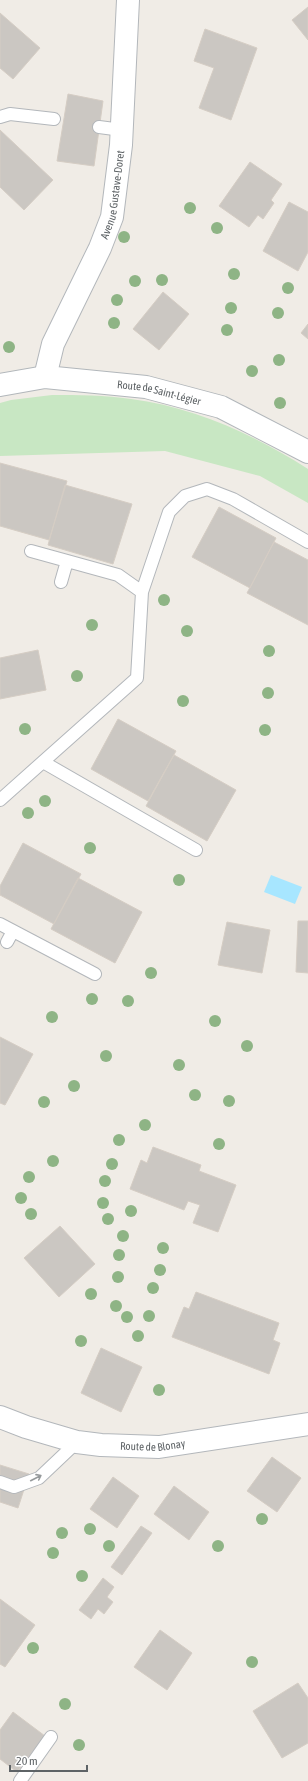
<svg xmlns="http://www.w3.org/2000/svg" width="308" height="1781" viewBox="0 0 308 1781" font-family="'Asap Condensed',sans-serif">
	<style>
		.green { fill: #c8e7c3 }
		.water { fill: #a7e6ff }
		.building { fill: #cbc7c2; stroke: #d5cdc4 }
		.lines { fill: none; stroke-linecap: round; stroke-linejoin: round }
		.service-casing { stroke: #b3b7bb; stroke-width: 14 }
		.minor-casing { stroke: #b3b7bb; stroke-width: 24 }
		.tertiary-casing { stroke: #b3b7bb; stroke-width: 24 }
		.secondary-casing { stroke: #b2b7bb; stroke-width: 24 }
		.service { stroke: #fff; stroke-width: 12 }
		.minor { stroke: #fff; stroke-width: 22 }
		.tertiary { stroke: #fff; stroke-width: 22 }
		.secondary { stroke: #fff; stroke-width: 22 }
		.tree { fill: #8eb485 }
		.oneway { stroke: #969a9c }
		.labels { text-anchor: middle; dominant-baseline: central; stroke-width: 3; stroke-linejoin: round; paint-order: stroke }
		.street-label { font-size: 11px; fill: #5e6366; stroke: #fff }
	</style>
	<rect width="100%" height="100%" fill="#f0ece6"/>
	<path class="green" d="M52 395C78 395 105 395 131 399 194 407 255 435 308 469V503L260 476 165 451 0 456V403L11 400Z"/>
	<path class="water" d="M271 875 302 887 295 904 264 892Z"/>
	<path class="building" d="M308 7V40L292 20Z
		M0 13 40 48 13 79 0 68Z
		M205 29 257 48 231 120 199 108 214 68 194 61Z
		M68 94 103 101 94 166 57 161Z
		M0 130 53 180 24 210 0 187Z
		M250 162 282 184 271 200 274 203 263 219 258 215 249 227 219 206Z
		M289 202 308 212V252L298 271 263 251Z
		M163 292 189 314 159 350 133 329Z
		M308 324V339L301 333Z
		M0 463 67 481 49 540 0 526Z
		M65 485 132 504 113 564 48 545Z
		M219 507 276 538 250 588 192 557Z
		M274 542 308 560V625L247 593Z
		M38 650 46 690 0 699V658Z
		M118 719 176 751 148 801 91 769Z
		M174 755 236 790 207 841 146 806Z
		M23 843 81 874 54 924 0 895V886Z
		M78 878 142 912 115 963 51 929Z
		M298 921H308V973L296 972Z
		M227 922 270 930 262 973 218 965Z
		M0 1037 33 1054 5 1105 0 1103Z
		M153 1147 201 1165 199 1171 236 1185 218 1232 193 1223 200 1205 188 1201 184 1210 130 1189 141 1160 147 1163Z
		M60 1226 95 1264 59 1297 24 1258Z
		M196 1292 279 1323 273 1340 280 1343 269 1374 172 1337 184 1307 189 1309Z
		M101 1348 142 1367 121 1412 81 1393Z
		M272 1457 301 1478 277 1512 247 1491Z
		M0 1465 29 1474 18 1508 0 1502Z
		M113 1477 139 1496 117 1528 90 1509Z
		M174 1486 209 1512 189 1540 154 1514Z
		M141 1526 152 1533 122 1575 111 1567Z
		M103 1578 114 1587 107 1597 113 1602 104 1614 98 1609 91 1619 79 1610Z
		M0 1599 35 1625 5 1667 0 1664Z
		M160 1630 192 1653 167 1690 134 1667Z
		M298 1683 308 1698V1743L282 1758 253 1711Z
		M13 1712 45 1736 17 1772 0 1759V1730Z"/>
	<g class="lines">
		<defs>
			<path id="service" d="M0 117 10 114 54 119
				M99 127 122 130
				M31 551 118 575 142 592
				M61 582 67 561
				M43 762 196 850
				M0 800 137 678 142 592 169 512 185 496 207 489 233 499 308 542
				M0 924 95 974
				M7 942 13 931
				M0 1482 14 1487 39 1478 77 1442
				M20 1781 51 1737"/>
			<g id="minor">
				<path id="s1" d="M45 377 53 344 100 248 112 217 121 145 128 0"/>
			</g>
			<g id="tertiary">
				<path id="s2" d="M0 1417 26 1427 77 1442 101 1445 159 1447 308 1424"/>
			</g>
			<g id="secondary">
				<path id="s3" d="M0 385 45 377 146 387 221 407 308 452"/>
			</g>
		</defs>
		<use href="#service" class="service-casing"/>
		<use href="#minor" class="minor-casing"/>
		<use href="#tertiary" class="tertiary-casing"/>
		<use href="#secondary" class="secondary-casing"/>
		<use href="#service" class="service"/>
		<use href="#minor" class="minor"/>
		<use href="#tertiary" class="tertiary"/>
		<use href="#secondary" class="secondary"/>
	</g>
	<g class="tree">
		<circle cx="190" cy="208" r="6"/>
		<circle cx="217" cy="228" r="6"/>
		<circle cx="124" cy="237" r="6"/>
		<circle cx="234" cy="274" r="6"/>
		<circle cx="162" cy="280" r="6"/>
		<circle cx="135" cy="281" r="6"/>
		<circle cx="288" cy="288" r="6"/>
		<circle cx="117" cy="300" r="6"/>
		<circle cx="231" cy="308" r="6"/>
		<circle cx="278" cy="313" r="6"/>
		<circle cx="114" cy="323" r="6"/>
		<circle cx="227" cy="330" r="6"/>
		<circle cx="9" cy="347" r="6"/>
		<circle cx="279" cy="360" r="6"/>
		<circle cx="252" cy="371" r="6"/>
		<circle cx="280" cy="403" r="6"/>
		<circle cx="164" cy="600" r="6"/>
		<circle cx="92" cy="625" r="6"/>
		<circle cx="187" cy="631" r="6"/>
		<circle cx="269" cy="651" r="6"/>
		<circle cx="77" cy="676" r="6"/>
		<circle cx="268" cy="693" r="6"/>
		<circle cx="183" cy="701" r="6"/>
		<circle cx="25" cy="729" r="6"/>
		<circle cx="265" cy="730" r="6"/>
		<circle cx="45" cy="801" r="6"/>
		<circle cx="28" cy="813" r="6"/>
		<circle cx="90" cy="848" r="6"/>
		<circle cx="179" cy="880" r="6"/>
		<circle cx="151" cy="973" r="6"/>
		<circle cx="92" cy="999" r="6"/>
		<circle cx="128" cy="1001" r="6"/>
		<circle cx="52" cy="1017" r="6"/>
		<circle cx="215" cy="1021" r="6"/>
		<circle cx="247" cy="1046" r="6"/>
		<circle cx="106" cy="1056" r="6"/>
		<circle cx="179" cy="1065" r="6"/>
		<circle cx="74" cy="1086" r="6"/>
		<circle cx="195" cy="1095" r="6"/>
		<circle cx="229" cy="1101" r="6"/>
		<circle cx="44" cy="1102" r="6"/>
		<circle cx="145" cy="1125" r="6"/>
		<circle cx="119" cy="1140" r="6"/>
		<circle cx="219" cy="1144" r="6"/>
		<circle cx="53" cy="1161" r="6"/>
		<circle cx="112" cy="1164" r="6"/>
		<circle cx="29" cy="1177" r="6"/>
		<circle cx="105" cy="1181" r="6"/>
		<circle cx="21" cy="1198" r="6"/>
		<circle cx="103" cy="1203" r="6"/>
		<circle cx="131" cy="1211" r="6"/>
		<circle cx="31" cy="1214" r="6"/>
		<circle cx="108" cy="1219" r="6"/>
		<circle cx="123" cy="1236" r="6"/>
		<circle cx="163" cy="1248" r="6"/>
		<circle cx="119" cy="1255" r="6"/>
		<circle cx="160" cy="1270" r="6"/>
		<circle cx="118" cy="1277" r="6"/>
		<circle cx="153" cy="1288" r="6"/>
		<circle cx="91" cy="1294" r="6"/>
		<circle cx="116" cy="1306" r="6"/>
		<circle cx="149" cy="1316" r="6"/>
		<circle cx="127" cy="1317" r="6"/>
		<circle cx="138" cy="1336" r="6"/>
		<circle cx="81" cy="1341" r="6"/>
		<circle cx="159" cy="1390" r="6"/>
		<circle cx="262" cy="1519" r="6"/>
		<circle cx="90" cy="1529" r="6"/>
		<circle cx="62" cy="1533" r="6"/>
		<circle cx="109" cy="1546" r="6"/>
		<circle cx="218" cy="1546" r="6"/>
		<circle cx="53" cy="1553" r="6"/>
		<circle cx="82" cy="1576" r="6"/>
		<circle cx="33" cy="1648" r="6"/>
		<circle cx="252" cy="1662" r="6"/>
		<circle cx="65" cy="1704" r="6"/>
		<circle cx="79" cy="1745" r="6"/>
	</g>
	<defs><path id="oneway-shaft" d="M-6 0H5M1.5-3L5.5 0L1.5 3" fill="none" stroke-width="1.6" stroke-linecap="round" stroke-linejoin="round"/></defs>
	<use class="oneway" href="#oneway-shaft" transform="translate(36 1478) rotate(-27)"/>
	<g class="labels">
		<g class="street-label">
			<text stroke="none"><textPath href="#s1" startOffset="196">Avenue Gustave-Doret</textPath></text>
			<text stroke="none"><textPath href="#s3" startOffset="161">Route de Saint-Légier</textPath></text>
			<text stroke="none"><textPath href="#s2" startOffset="157">Route de Blonay</textPath></text>
		</g>
	</g>
	<path d="M10 1765v6h77v-6" fill="none" stroke="#5e6366" stroke-width="2"/>
	<text x="16" y="1765" font-size="12" fill="#5e6366" stroke="#ffffff" stroke-width="3" paint-order="stroke">20 m</text>
</svg>
